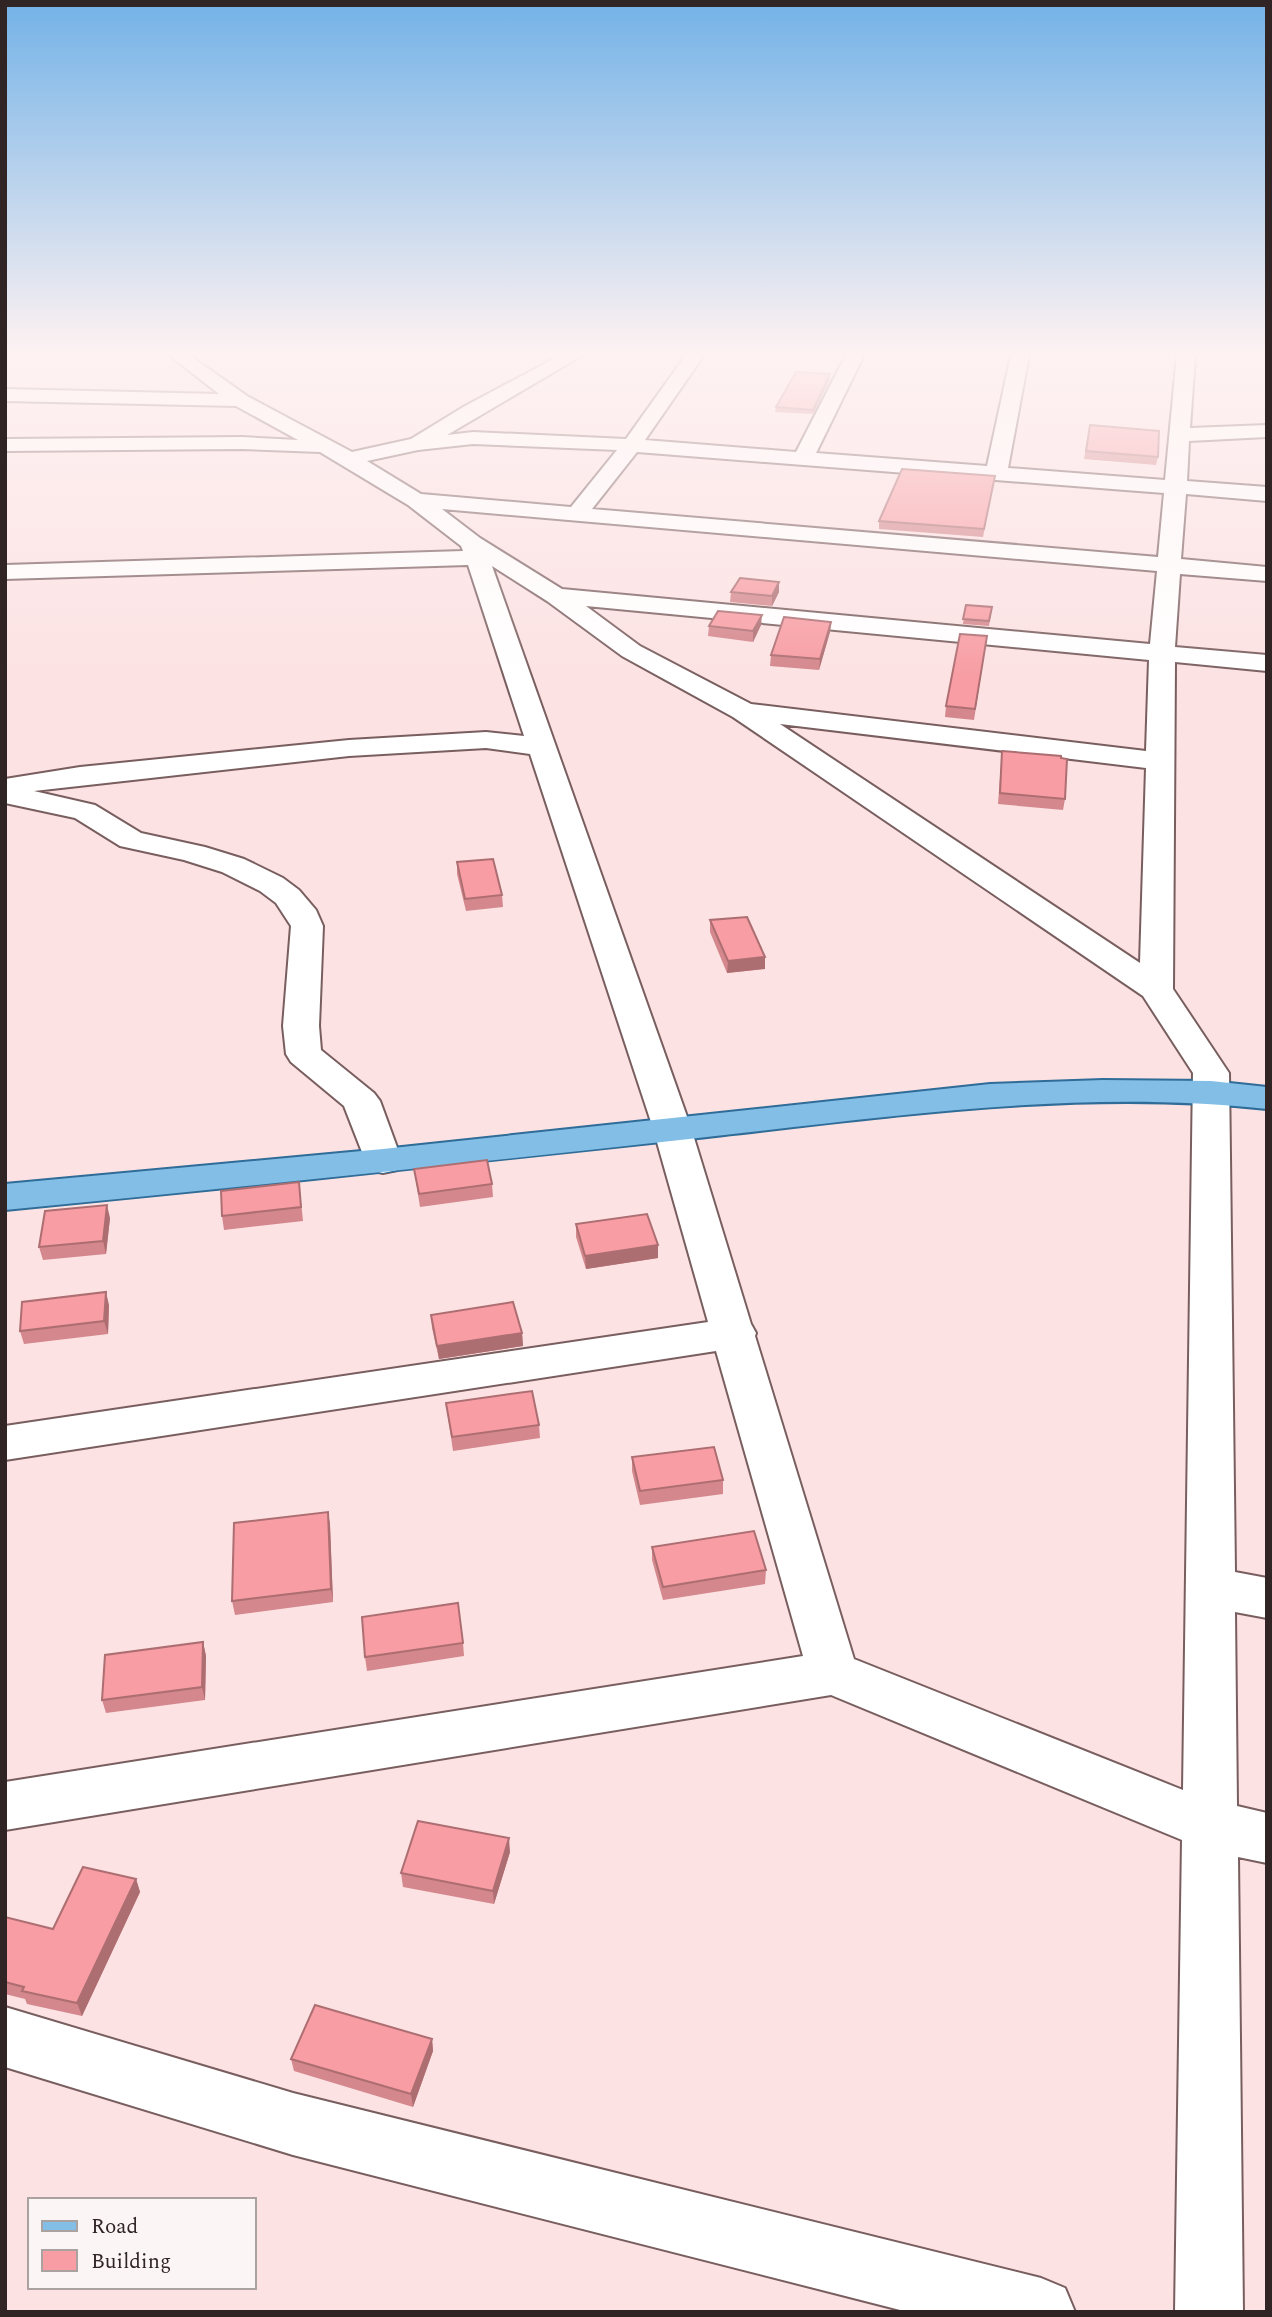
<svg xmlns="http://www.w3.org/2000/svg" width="1272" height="2317" viewBox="0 0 1272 2317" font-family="Spectral,serif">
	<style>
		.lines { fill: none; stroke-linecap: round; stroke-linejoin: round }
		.minor-casing { stroke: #795e5f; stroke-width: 4 }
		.major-casing { stroke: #2f6c97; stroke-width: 4 }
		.minor { fill: #fff; fill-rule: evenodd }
		.major { fill: #82bee6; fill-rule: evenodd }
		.wall { fill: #d4878c }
		.shaded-wall { fill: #ad6e72 }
		.building { fill: #f79da3; stroke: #ad6e72; stroke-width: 2 }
	</style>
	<rect width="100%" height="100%" fill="#fce2e3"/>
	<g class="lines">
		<defs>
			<path id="minor" d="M169 355H189L247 396 352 452 411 439 465 406 561 355H583L447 435 473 432 626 439 686 355H704L645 440 796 452 846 355H864L816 453 987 466 1011 355H1029L1008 468 1165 480 1177 355H1195L1190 428 1267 425V437L1189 441 1187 481 1267 487V501L1186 494 1181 559 1267 567V581L1180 574 1175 647 1267 655V671L1175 662 1173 989 1229 1073 1235 1572 1267 1578V1618L1235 1612 1237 1806 1267 1813V1863L1238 1857 1243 2312H1175L1182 1840 831 1695 5 1830V1782L803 1656 716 1351 5 1460V1426L708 1322 653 1128 530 754 486 748 349 756 34 791 95 805 141 833 205 847 244 859 283 878 299 890 316 910 323 926 319 1026 321 1050 374 1093 380 1101 402 1161 397 1170 383 1173 369 1170 344 1106 291 1062 286 1054 283 1026 291 926 276 903 260 891 222 872 184 860 120 846 75 818 5 803V779L80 767 349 740 486 732 524 736 468 565 5 579V565L463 551 461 546 408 505 320 452 242 449 5 451V439L242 437 298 440 236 406 5 401V389L219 394ZM473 444 617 450 571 507 421 494 367 461 418 450ZM637 452 1164 493 1158 557 592 509ZM442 509 1157 571 1150 644 562 589 480 538ZM492 566 547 601 622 656 733 717 1143 996 1193 1073 1183 1790 854 1659 755 1336 756 1333 751 1324 691 1128ZM586 606 1149 660 1146 751 751 704 640 646ZM780 724 1146 768 1140 963Z
				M5 2007 293 2093 1041 2278 1065 2288 1075 2312H908L293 2155 5 2067Z"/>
			<path id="major" d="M1103 1080 1211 1081 1267 1087V1109C1074 1088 881 1118 689 1139 462 1164 233 1188 5 1210V1184L383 1149 990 1084Z"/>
		</defs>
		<use href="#minor" class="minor-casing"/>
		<use href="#major" class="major-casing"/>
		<use href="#minor" class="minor"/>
		<use href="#major" class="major"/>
	</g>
	<path class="wall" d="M830 374V379L813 414 775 412 776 407Z
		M1090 425 1158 457 1156 465 1084 459Z
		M995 476 983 537 879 529V521Z
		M779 582V592L772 606 730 602 731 592Z
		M966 605 992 607 989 626 963 624Z
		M831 622 830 632 819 670 770 666 771 655Z
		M761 625 753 642 708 636 709 626Z
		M987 636 974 720 945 717 946 706Z
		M1002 751 1065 799 1063 810 998 804Z
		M457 862 502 895 503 907 466 911 457 874Z
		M710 920 765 957V969L727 973 710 932Z
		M414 1169 492 1184 493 1197 420 1207Z
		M299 1182 303 1221 224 1230 222 1216Z
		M110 1218 106 1254 43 1260 39 1247Z
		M576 1224 658 1258 586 1269 576 1237Z
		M109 1305 108 1334 24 1344 20 1331Z
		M431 1315 522 1333 523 1346 439 1359 432 1328Z
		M446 1403 539 1425 540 1438 453 1451Z
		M632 1457 723 1480V1494L640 1505 632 1471Z
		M328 1512 330 1525 333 1602 235 1615 232 1601Z
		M652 1547 766 1570 765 1584 663 1600 652 1560Z
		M203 1642 206 1656 205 1700 106 1713 102 1700Z
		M463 1643 464 1656 367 1671 365 1657Z
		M510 1852 494 1904 403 1887 401 1873Z
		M136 1879 140 1892 82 2016 27 2004 25 1999 5 1994V1917L53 1929Z
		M432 2039 433 2051 413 2107 294 2071 291 2059Z"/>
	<path class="shaded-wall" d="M830 374V379L813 414V410Z
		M779 582V592L772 606V596Z
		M762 615 761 625 753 642V631Z
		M831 622 830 632 819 670 820 659Z
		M765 957V969L727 973 728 961Z
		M107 1205 110 1218 106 1254 103 1241Z
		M658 1245V1258L586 1269 585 1256Z
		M106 1292 109 1305 108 1334 104 1321Z
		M522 1333 523 1346 439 1359 437 1346Z
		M328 1512 330 1525 333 1602 331 1589Z
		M203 1642 206 1656 205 1700 202 1687Z
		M509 1838 510 1852 494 1904 493 1891Z
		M136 1879 140 1892 82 2016 77 2003Z
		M432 2039 433 2051 413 2107 411 2094Z"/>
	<path class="building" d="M796 372 830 374 813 410 776 407Z
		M1090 425 1159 431 1158 457 1086 451Z
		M902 469 995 476 984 529 879 521Z
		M740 578 779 582 772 596 731 592Z
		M966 605 992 607 989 621 963 619Z
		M718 611 762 615 753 631 709 626Z
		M784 617 831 622 820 659 771 655Z
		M960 634 987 636 975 709 946 706Z
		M1002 751 1061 756V758L1067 759 1065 799 1000 793Z
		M493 859 502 895 465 899 457 862Z
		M747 917 765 957 728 961 710 920Z
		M487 1160 492 1184 419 1194 414 1169Z
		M299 1182 301 1207 222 1216 221 1191Z
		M107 1205 103 1241 39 1247 45 1211Z
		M647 1214 658 1245 585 1256 576 1224Z
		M106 1292 104 1321 20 1331 22 1302Z
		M513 1302 522 1333 437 1346 431 1315Z
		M532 1391 539 1425 452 1437 446 1403Z
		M714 1447 723 1480 640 1491 632 1457Z
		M328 1512 331 1589 232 1601 234 1523Z
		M754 1531 766 1570 663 1587 652 1547Z
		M458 1603 463 1643 365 1657 362 1617Z
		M203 1642 202 1687 102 1700 105 1655Z
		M418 1821 509 1838 493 1891 401 1873Z
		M83 1867 136 1879 77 2003 22 1991 24 1987 5 1982V1917L53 1929Z
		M315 2005 432 2039 411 2094 291 2059Z"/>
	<linearGradient id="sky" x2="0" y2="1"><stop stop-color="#73b2e7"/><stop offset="0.52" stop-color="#fef2f2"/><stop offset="1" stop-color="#fef2f2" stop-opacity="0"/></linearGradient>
	<rect width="1272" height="679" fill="url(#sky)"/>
	<rect width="1272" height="2317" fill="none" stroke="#302424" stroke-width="14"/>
	<rect x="28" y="2198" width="228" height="91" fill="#fbf5f5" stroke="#aaa1a1" stroke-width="2"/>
	<rect x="42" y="2221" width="35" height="10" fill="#82bee6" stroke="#aaa1a1" stroke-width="2"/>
	<text x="91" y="2233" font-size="21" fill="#302424">Road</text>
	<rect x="42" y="2250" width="35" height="21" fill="#f79da3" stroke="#aaa1a1" stroke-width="2"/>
	<text x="91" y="2268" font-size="21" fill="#302424">Building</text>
</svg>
